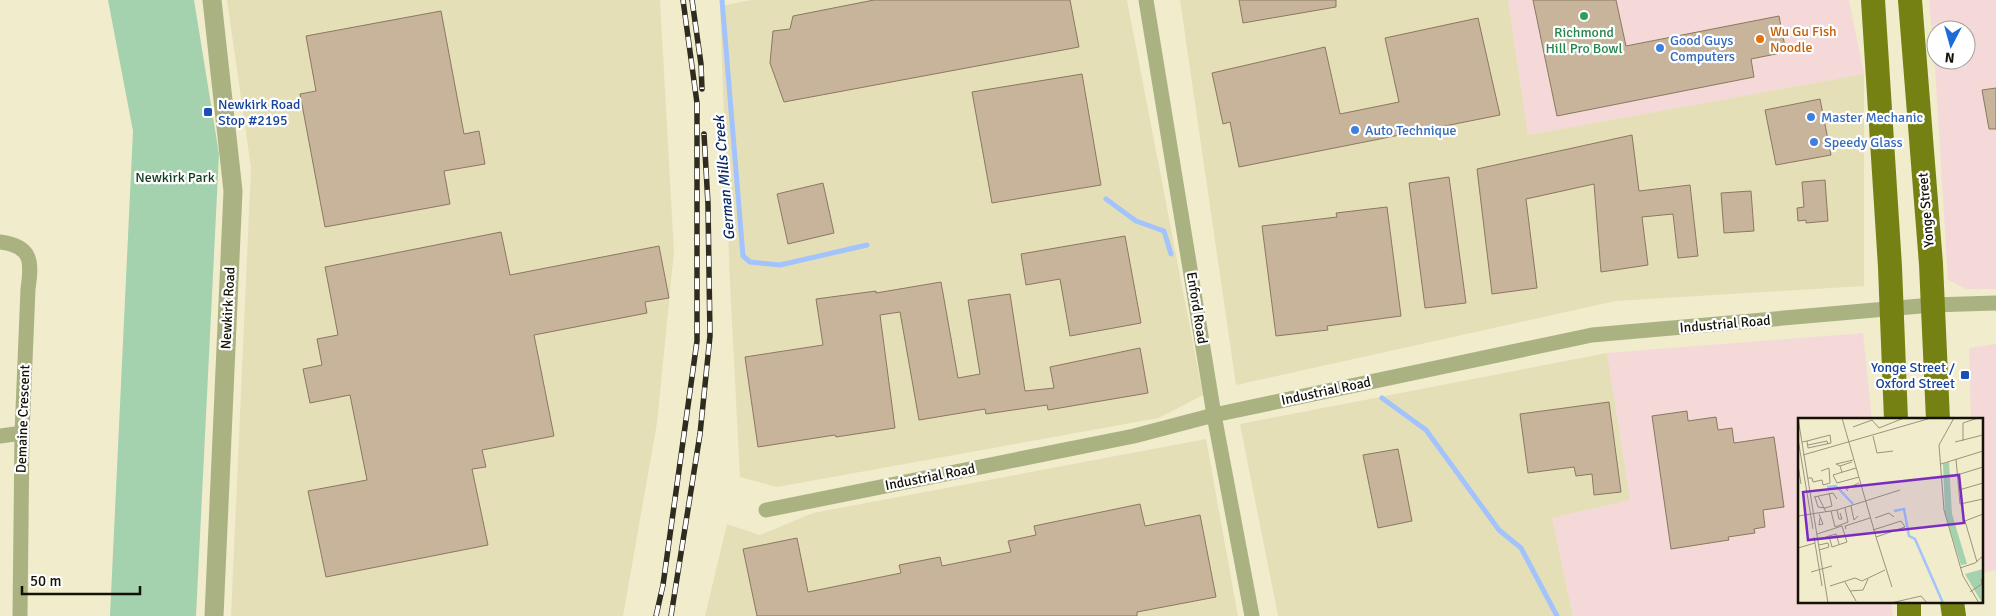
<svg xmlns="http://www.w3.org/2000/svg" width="1996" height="616" viewBox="0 0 1996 616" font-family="Signika,sans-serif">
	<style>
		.commercial { fill: #f4d9d8; fill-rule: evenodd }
		.built { fill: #e5dfb8 }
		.green { fill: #a4d1ae }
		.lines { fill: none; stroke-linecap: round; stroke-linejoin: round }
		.stream { stroke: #a3c3fc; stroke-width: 5 }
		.building { fill: #c7b49a; stroke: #8a7860 }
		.minor { stroke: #aab282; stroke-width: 15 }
		.tertiary { stroke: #aab282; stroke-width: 19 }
		.primary { stroke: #758112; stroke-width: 24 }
		.rail-casing { stroke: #2f2c1f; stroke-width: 5.5 }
		.rail { stroke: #fff; stroke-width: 4; stroke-dasharray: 11; stroke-linecap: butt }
		.leisure-dot { fill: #2e9e5b; stroke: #fff; stroke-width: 2 }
		.food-dot { fill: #e8710a; stroke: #fff; stroke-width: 2 }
		.shop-dot { fill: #3f7fe0; stroke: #fff; stroke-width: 2 }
		.transit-dot { fill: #1a4fb4; stroke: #fff; stroke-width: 2 }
		.labels { text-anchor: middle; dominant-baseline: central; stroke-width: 4.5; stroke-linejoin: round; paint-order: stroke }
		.food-label { font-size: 14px; fill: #c56008; stroke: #fff; text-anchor: start }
		.leisure-label { font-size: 14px; fill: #27864d; stroke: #fff }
		.shop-label { font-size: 14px; fill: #366cbe; stroke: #fff; text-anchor: start }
		.transit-label { font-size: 14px; fill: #164399; stroke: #fff; text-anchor: start }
		.park-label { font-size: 14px; fill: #103c1f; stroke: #fff }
		.street-label { font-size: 14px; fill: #141207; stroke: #fff }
		.water-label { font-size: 15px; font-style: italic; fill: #072766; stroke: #fff }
		.inset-river { fill: none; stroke: #a3c3fc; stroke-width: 2.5 }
		.inset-road { fill: none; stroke: #99957d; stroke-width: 1 }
		.view { fill: #7b2cbf; fill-opacity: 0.15; stroke: #7b2cbf; stroke-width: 2.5 }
		.inset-edge { fill: none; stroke: #141207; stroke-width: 2.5 }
	</style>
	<rect width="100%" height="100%" fill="#f1eccc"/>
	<path class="commercial" d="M1508 0H1849L1864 74 1528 135Z
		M1929 0H1996V289H1966L1948 280 1935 67ZM1936 30H1966V60H1936Z
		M1863 333 1872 420H1800V602H1891L1893 616H1573L1552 518 1629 500 1607 353Z
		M1996 344V570L1982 573V420H1971L1969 348Z"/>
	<path class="built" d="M227 0H660L674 252 657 423 623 616H231L251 168Z
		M752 0H1127L1203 395 1159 418 777 487 740 477 730 284 720 6Z
		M1180 0H1508L1528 135 1864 74V286L1615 301 1236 385Z
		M1607 353 1630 500 1552 518 1573 616H1278L1240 424Z
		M1206 439 1238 616H705L727 524 760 535 813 513Z"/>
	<path class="green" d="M108 0H194L219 154 196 616H110L133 131Z"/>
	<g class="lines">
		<path class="stream" d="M722 0 743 256 750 262 780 265 867 245
			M1106 199 1136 221 1164 231 1171 254
			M1382 398 1426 430 1499 530 1521 548 1557 616"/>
	</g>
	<path class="building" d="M874 0H1070L1079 47 784 102 770 63 773 31 790 29 793 16Z
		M1239 0H1336V7L1243 23Z
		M1533 0H1616L1626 46 1779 16 1786 52 1751 59 1754 77 1557 116Z
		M441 11 464 134 479 131 485 164 444 171 450 204 325 227 300 94 316 91 306 36Z
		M1478 18 1500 115 1239 167 1230 122 1223 124 1212 73 1325 47 1340 114 1399 102 1385 38Z
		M1082 74 1101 185 992 203 972 92Z
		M1996 88V129H1989L1982 90Z
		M1820 99 1831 155 1776 165 1765 110Z
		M1632 135 1639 191 1690 185 1698 256 1678 258 1673 214 1642 217 1648 265 1601 272 1594 184 1526 199 1537 288 1492 294 1477 169Z
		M1449 177 1466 303 1425 308 1409 183Z
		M1825 180 1828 221 1806 223V220L1798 221 1797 208 1804 207 1802 182Z
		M823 183 834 233 788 244 777 194Z
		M1751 191 1754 231 1724 233 1721 193Z
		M1387 207 1401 316 1327 326 1328 330 1276 336 1262 226 1337 217 1336 213Z
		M501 232 510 275 659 246 669 298 645 302 647 313 534 335 554 436 482 450 486 467 472 469 488 545 326 577 308 491 367 480 350 395 310 403 303 369 322 365 317 339 338 335 325 267Z
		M1125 236 1141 323 1070 336 1060 279 1026 285 1021 254Z
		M941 282 958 378 980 374 968 300 1010 294 1025 391 1054 388 1050 367 1140 348 1148 393 1048 410 1047 405 986 414 985 409 919 420 900 312 880 315 895 428 836 437 835 435 758 447 745 357 823 345 816 299 876 291V293Z
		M1609 402 1621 492 1594 495 1592 474 1576 476 1574 467 1528 473 1520 414Z
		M1687 411 1688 421 1716 417 1718 430 1732 428 1734 443 1774 437 1784 507 1763 510 1765 527 1754 529 1755 533 1728 537 1729 540 1671 549 1652 416Z
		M1398 449 1412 521 1378 528 1363 455Z
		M1140 504 1145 526 1200 515 1216 597 1137 612V616H757L743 549 797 538 808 592 901 573 899 565 940 557 942 566 1011 552 1008 541 1036 535 1034 526Z"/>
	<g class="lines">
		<path class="minor" d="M1146 0 1214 415 1252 616
			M0 242C32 246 32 261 28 289L22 433 20 616
			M0 436 22 433
			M766 510 1134 436 1214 415 1592 335 1932 305 1996 303"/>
		<path class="tertiary" d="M212 0 233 191 214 616"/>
		<path class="primary" d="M1873 0 1890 267 1896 420
			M1910 0 1931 264 1938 420
			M1909 602V616
			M1952 602 1954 616"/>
		<defs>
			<path id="rail" d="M692 0 701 64 702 89
				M656 616 663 585 697 341V103L683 0
				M671 616 700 434 710 336 708 204 704 134"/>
		</defs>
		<use href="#rail" class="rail-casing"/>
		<use href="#rail" class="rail"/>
	</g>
	<circle class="leisure-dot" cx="1584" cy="16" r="5"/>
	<circle class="food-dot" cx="1760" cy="39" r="5"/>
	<g class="shop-dot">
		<circle cx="1660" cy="48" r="5"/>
		<circle cx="1811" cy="117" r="5"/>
		<circle cx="1355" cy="130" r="5"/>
		<circle cx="1814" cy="142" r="5"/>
	</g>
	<g class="transit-dot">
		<rect x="203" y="107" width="10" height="10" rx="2.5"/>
		<rect x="1960" y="370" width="10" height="10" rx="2.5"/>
	</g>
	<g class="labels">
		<g class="food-label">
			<text x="1770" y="31">Wu Gu Fish<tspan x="1770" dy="16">Noodle</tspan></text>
		</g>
		<g class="leisure-label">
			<text x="1584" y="32">Richmond<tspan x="1584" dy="16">Hill Pro Bowl</tspan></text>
		</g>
		<g class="shop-label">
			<text x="1670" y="40">Good Guys<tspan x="1670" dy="16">Computers</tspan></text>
			<text x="1821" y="117">Master Mechanic</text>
			<text x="1365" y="130">Auto Technique</text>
			<text x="1824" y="142">Speedy Glass</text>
		</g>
		<g class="transit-label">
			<text x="218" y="104">Newkirk Road<tspan x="218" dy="16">Stop #2195</tspan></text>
			<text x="1955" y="367" text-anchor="end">Yonge Street /<tspan x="1955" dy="16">Oxford Street</tspan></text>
		</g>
		<g class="park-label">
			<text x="175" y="177">Newkirk Park</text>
		</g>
		<g class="street-label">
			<text transform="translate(1926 210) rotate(-95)">Yonge Street</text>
			<text transform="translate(228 308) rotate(-87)">Newkirk Road</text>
			<text transform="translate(1197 308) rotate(81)">Enford Road</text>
			<text transform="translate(1725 324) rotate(-5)">Industrial Road</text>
			<text transform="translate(1326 391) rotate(-12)">Industrial Road</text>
			<text transform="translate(23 419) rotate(-88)">Demaine Crescent</text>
			<text transform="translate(930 477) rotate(-11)">Industrial Road</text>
		</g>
		<g class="water-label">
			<text transform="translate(724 178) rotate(-95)">German Mills Creek</text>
		</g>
	</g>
	<g transform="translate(1798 418)">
		<rect width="185" height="185" fill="#f1eccc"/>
		<path d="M151 44 154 96 169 146 163 147 147 95 145 46ZM185 151V185H184L167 156Z" fill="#a4d1ae"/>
		<path class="inset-river" d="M29 69 38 68 55 86M96 93 106 91 111 118 117 121 145 185"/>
		<path class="inset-road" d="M0 0 30 185M44 0 78 119 107 109 103 103 75 112M156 0 141 27 146 92 165 158 181 185M55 9 74 2 81 10 106 0M75 18 79 35 95 33M0 21 15 111M165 23V5L180 0M4 24 9 23 10 30 33 25 32 17 9 23M157 24 185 17M10 27 29 23 30 26M5 37 133 0M158 41 162 86 185 81M143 46 185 33M0 47 3 66M42 48 38 46 55 42M58 50 35 57 39 65 61 59M44 54 42 48 54 44M159 57 185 49M10 60H14L15 64 24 62 25 67 32 65 31 50 23 53M161 72 185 65M50 73 48 71 61 65M20 78 28 94M16 79 35 75 39 81M17 79 20 89 27 90 34 88 31 75M53 88 56 102 60 98M39 92 41 101H44L42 95M33 93 37 109 50 104 47 90M21 96 25 106 21 107 22 100M0 98 39 92 102 72M77 100 91 95 96 99M48 111 47 108 72 100M19 116 44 108 49 124 34 129 31 118 20 122M31 118 38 116 41 126M16 119 24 168M78 119 94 169M21 127 30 125 31 129 21 132M0 130 17 125M179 144 167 103 185 96M162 150 177 145 185 138M13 154 34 148M47 164 58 183M32 168 57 160 64 163 87 152M52 173 65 172 70 161M172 174 184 166 183 161M93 185 123 178 129 185"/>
		<path class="view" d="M161 57 166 105 10 122 5 74Z"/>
		<rect width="185" height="185" class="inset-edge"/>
	</g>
	<g transform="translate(1951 45) rotate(186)"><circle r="24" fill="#ffffff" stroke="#a1a09c"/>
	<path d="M0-4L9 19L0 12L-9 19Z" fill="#1d6bd6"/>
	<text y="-8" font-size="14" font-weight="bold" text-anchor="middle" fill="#141207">N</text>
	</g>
	<path d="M22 586v8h118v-8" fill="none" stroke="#141207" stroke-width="2.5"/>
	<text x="30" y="586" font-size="15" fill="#141207" stroke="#ffffff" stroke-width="4" paint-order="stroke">50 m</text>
</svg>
